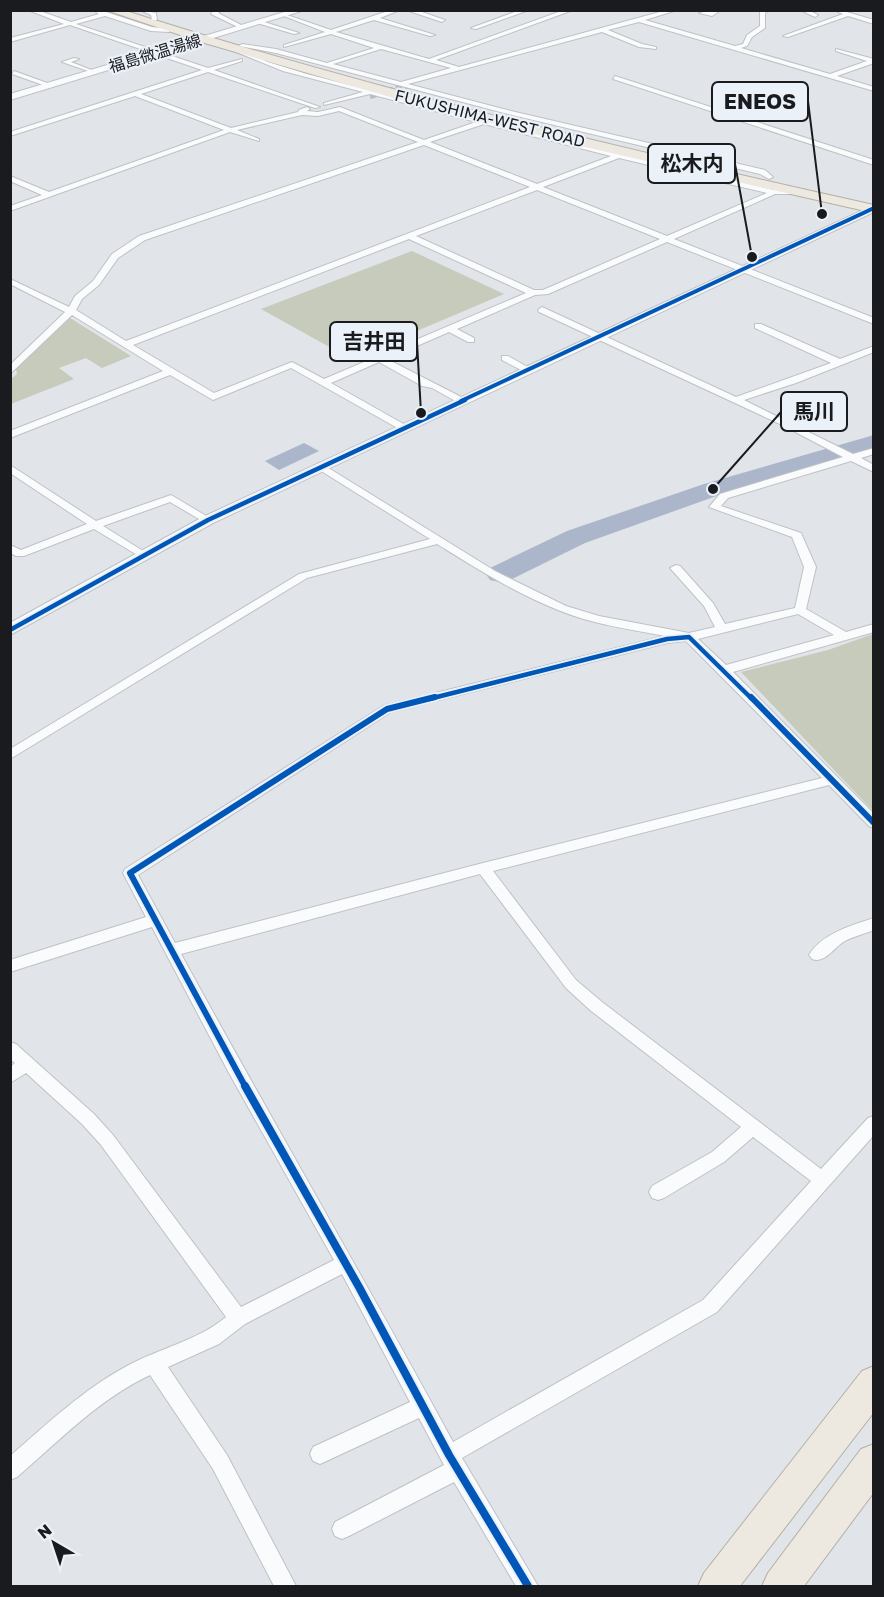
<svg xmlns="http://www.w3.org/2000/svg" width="884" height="1597" viewBox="0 0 884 1597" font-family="'Golos Text','Noto Sans JP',sans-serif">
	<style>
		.green { fill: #c6cbbc }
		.water { fill: #abb6ca }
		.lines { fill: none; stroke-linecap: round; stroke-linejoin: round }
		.river { fill: #abb6ca; fill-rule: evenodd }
		.minor-tunnel { stroke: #b9bcc0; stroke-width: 6; stroke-dasharray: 6 3; stroke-linecap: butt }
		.minor-casing { stroke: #bfc1c4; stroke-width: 2 }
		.tertiary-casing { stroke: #bfc1c4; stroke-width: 2 }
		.secondary-casing { stroke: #bfc1c4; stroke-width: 2 }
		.trunk-casing { stroke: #b3b0a5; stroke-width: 2 }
		.minor { fill: #fafbfc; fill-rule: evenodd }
		.tertiary { fill: #fafbfc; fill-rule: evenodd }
		.secondary { fill: #fafbfc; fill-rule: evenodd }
		.trunk { fill: #ede9e0; fill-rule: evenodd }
		.cycleway-far3-casing { stroke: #ebf1f9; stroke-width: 6 }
		.cycleway-far2-casing { stroke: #ebf1f9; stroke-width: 8 }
		.cycleway-far1-casing { stroke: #ebf1f9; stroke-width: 10 }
		.cycleway-casing { stroke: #ebf1f9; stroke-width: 12 }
		.cycleway-far3 { stroke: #0057b8; stroke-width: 4 }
		.cycleway-far2 { stroke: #0057b8; stroke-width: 4.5 }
		.cycleway-far1 { stroke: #0057b8; stroke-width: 6 }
		.cycleway { stroke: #0057b8; stroke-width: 8 }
		.labels { text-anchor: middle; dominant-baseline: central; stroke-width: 4.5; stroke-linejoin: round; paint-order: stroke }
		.far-street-label { font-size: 16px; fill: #191b1e; stroke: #ebf1f9 }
		.leader { fill: none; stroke: #191b1e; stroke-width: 2 }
		.callout-dot { fill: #191b1e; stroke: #ebf1f9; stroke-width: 2 }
		.callout { fill: #ebf1f9; stroke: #191b1e; stroke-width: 2 }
		.callout-label { font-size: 21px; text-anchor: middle; font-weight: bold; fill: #191b1e }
	</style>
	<rect width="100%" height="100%" fill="#e1e4e8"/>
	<path class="green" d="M412 251 504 294 351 359 261 309Z
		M70 318 131 356 102 368 86 358 59 368 74 379 11 404V379L17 374 16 369Z
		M873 634H874L873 811 741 672 828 650Z"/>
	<path class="water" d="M304 443 319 451 279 470 265 461Z"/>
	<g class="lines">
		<path class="river" d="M874 435V450L722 494 585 543 510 580 500 582 490 580 486 574 490 568 567 531 704 484Z"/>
		<path class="minor-tunnel" d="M370 96 413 84"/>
		<defs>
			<path id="minor" d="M28 10H37L71 22 99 14 96 12 100 10 152 27 171 29 169 32 151 31 105 16 76 24 208 68 242 59V61L214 70 320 107 315 108 208 72 141 94 231 128 298 112 299 110 307 107 310 109 307 111 318 112 340 107 424 140 476 122 370 94 324 105V103L363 92 283 71 231 50 233 47 268 62 307 74 530 132 774 190H800L801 192 797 194H775L674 239 874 318V324L667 242 548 294 535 295 457 329 474 338V342H468L449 332 387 359 465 399V403H459L432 388 422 386 379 362 331 383 407 426V430H401L291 368 213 400 170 375 10 438V431L163 371 72 315 10 374V365L65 312 10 284V279L69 307 75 296 93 281 112 254 139 236 418 142 339 111 318 116 302 115 237 130 259 139V141L230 132 10 211V206L42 195 10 181V176L49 192 224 130 135 96 10 136V132L202 70 70 25 10 42V38L64 24ZM484 124 611 156 537 184 430 142ZM424 145 530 187 126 341 76 310 82 299 99 285 118 258 145 240ZM619 158 767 193 667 236 543 187ZM537 190 660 239 543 290H534L416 236ZM409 239 526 293 324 379 292 362 214 393 133 345Z
				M140 10 156 13 157 20 152 21 151 15Z
				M214 10H222L218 13 245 27 240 28 211 14Z
				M391 10H400L380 18 435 35 430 36 374 20 336 32 429 59 564 10H573L436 60 459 67 667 10H677L645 20 735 46 743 44 747 35 760 26V11L769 10 765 13V28L752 37 747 46 741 48 830 74 867 61 836 51V49L874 59V63L837 76 874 87V91L639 22 608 30 642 44 656 47V49L639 47 602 32 408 84 511 111 765 170 773 177 769 179 760 174 508 114 276 53 239 46 242 44 276 49 327 63 374 48 331 34 284 47V45L325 32 284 16V14L331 30ZM381 49 451 68 401 82 333 64Z
				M406 10H416L445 20 442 22Z
				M520 10H529L476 29 471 28Z
				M714 10H721L712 16 699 13Z
				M800 10H808L818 15 815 17Z
				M840 10 874 20V24L848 16 788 37 783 36 843 14 838 12Z
				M257 21H261L299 33 294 34 257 23Z
				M74 58 79 59 71 62 94 71V73L62 62Z
				M14 71 50 84 51 85 46 86 12 74Z
				M615 76 874 160V165L613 79Z
				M542 307 736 397 831 363 755 328V324H761L840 359 874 346V352L796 383 744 400 853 454 874 448V454L861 458 874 465V472L851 461 728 498 721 506 801 533 816 567 806 609 846 632 874 624V632L733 672 874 814V828L869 826 829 785 493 871 576 980 602 1002 821 1169 868 1118 874 1116V1135L717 1312 462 1458 538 1586H516L454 1482 349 1536 342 1539 335 1536 332 1529 335 1522 444 1465 419 1418 320 1464 313 1461 310 1454 313 1447 410 1402 342 1274 245 1324 219 1344 168 1367 227 1455 296 1586H274L213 1469 150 1375C99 1399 59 1441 17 1477L10 1480V1456C47 1424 84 1389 127 1366 160 1348 197 1341 226 1317L101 1145 82 1124 26 1073 10 1083V1067L15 1063 10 1059V1042L16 1044 94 1114 113 1135 241 1307 334 1260 229 1073 152 927 10 972V960L146 917 123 873 125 869 383 706 665 636C629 629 591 624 558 610 515 593 476 568 437 544L307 578 10 759V749L299 574 430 539 318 469 317 467 322 464 495 571 566 606 599 616 689 633 715 627 704 606 670 568 676 565 680 566 713 603 725 624 795 608 804 567 792 537 709 507 720 494 843 457 780 424 539 312 538 310ZM798 614 834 635 726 665 698 639ZM686 641 822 778 483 863 175 943 138 875 391 712 667 643ZM480 874 566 988 590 1010 741 1127 712 1152 652 1186 649 1192 652 1198 658 1200 664 1198 724 1162 753 1137 811 1181 703 1300 453 1442C364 1278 270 1117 181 954Z
				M502 356H508L533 370 525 372 502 360Z
				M10 465 96 521 171 495 213 520 208 523 204 522 170 502 103 526 148 554 150 556 144 559 94 529 24 556H16L10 553V545L21 550 87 524 10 473Z
				M874 918V930C864 934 854 936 845 941 834 947 825 964 812 959L809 955C821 934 852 925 874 918Z"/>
			<path id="tertiary" d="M874 205V212L213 523 10 635V623L203 517Z"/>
			<path id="secondary" d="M291 10H305L10 100V94Z"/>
			<path id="trunk" d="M106 10H123C370 89 621 149 874 205V213L585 147 390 97 201 42Z
				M874 1366V1412L740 1586H698L704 1573 862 1371Z
				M874 1444V1492L804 1586H762L768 1573 861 1449Z"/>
		</defs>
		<use href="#minor" class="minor-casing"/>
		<use href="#tertiary" class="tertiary-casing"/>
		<use href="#secondary" class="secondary-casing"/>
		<use href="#trunk" class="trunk-casing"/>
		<use href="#minor" class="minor"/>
		<use href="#tertiary" class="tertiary"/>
		<use href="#secondary" class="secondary"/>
		<use href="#trunk" class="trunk"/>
		<defs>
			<path id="cycleway-far3" d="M461 401 874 208"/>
			<path id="cycleway-far2" d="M10 630 208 520 465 400
				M429 699 667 639 689 637 752 699"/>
			<path id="cycleway-far1" d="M751 697 874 823
				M246 1088 130 873 387 709 435 697"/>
			<path id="cycleway" d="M245 1086 359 1287 449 1455 528 1586"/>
		</defs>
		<use href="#cycleway-far3" class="cycleway-far3-casing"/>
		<use href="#cycleway-far2" class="cycleway-far2-casing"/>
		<use href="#cycleway-far1" class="cycleway-far1-casing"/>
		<use href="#cycleway" class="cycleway-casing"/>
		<use href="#cycleway-far3" class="cycleway-far3"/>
		<use href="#cycleway-far2" class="cycleway-far2"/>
		<use href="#cycleway-far1" class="cycleway-far1"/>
		<use href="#cycleway" class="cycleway"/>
	</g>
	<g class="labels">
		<g class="far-street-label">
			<text transform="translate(155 53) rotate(-17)">福島微温湯線</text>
			<text transform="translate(490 118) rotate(14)">FUKUSHIMA-WEST ROAD</text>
		</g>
	</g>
	<path class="leader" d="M822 214L808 101M752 257L735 164M421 413L417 342M713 489L781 412"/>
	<g class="callout-dot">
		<circle cx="822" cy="214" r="6"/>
		<circle cx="752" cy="257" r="6"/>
		<circle cx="421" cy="413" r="6"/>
		<circle cx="713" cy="489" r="6"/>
	</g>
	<g class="callout">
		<rect x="712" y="82" width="96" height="39" rx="6"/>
		<rect x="648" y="144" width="87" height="39" rx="6"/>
		<rect x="330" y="322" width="87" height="39" rx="6"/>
		<rect x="781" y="392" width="66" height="39" rx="6"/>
	</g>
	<g class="callout-label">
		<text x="760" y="109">ENEOS</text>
		<text x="692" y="171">松木内</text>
		<text x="374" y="349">吉井田</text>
		<text x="814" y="419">馬川</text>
	</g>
	<rect width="884" height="1597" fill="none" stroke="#191b1e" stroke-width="24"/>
	<g transform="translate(54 1543) rotate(321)" stroke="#ebf1f9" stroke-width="4.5" paint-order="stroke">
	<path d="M0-4.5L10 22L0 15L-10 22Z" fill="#191b1e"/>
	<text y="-9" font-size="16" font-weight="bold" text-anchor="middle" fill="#191b1e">N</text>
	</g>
</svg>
